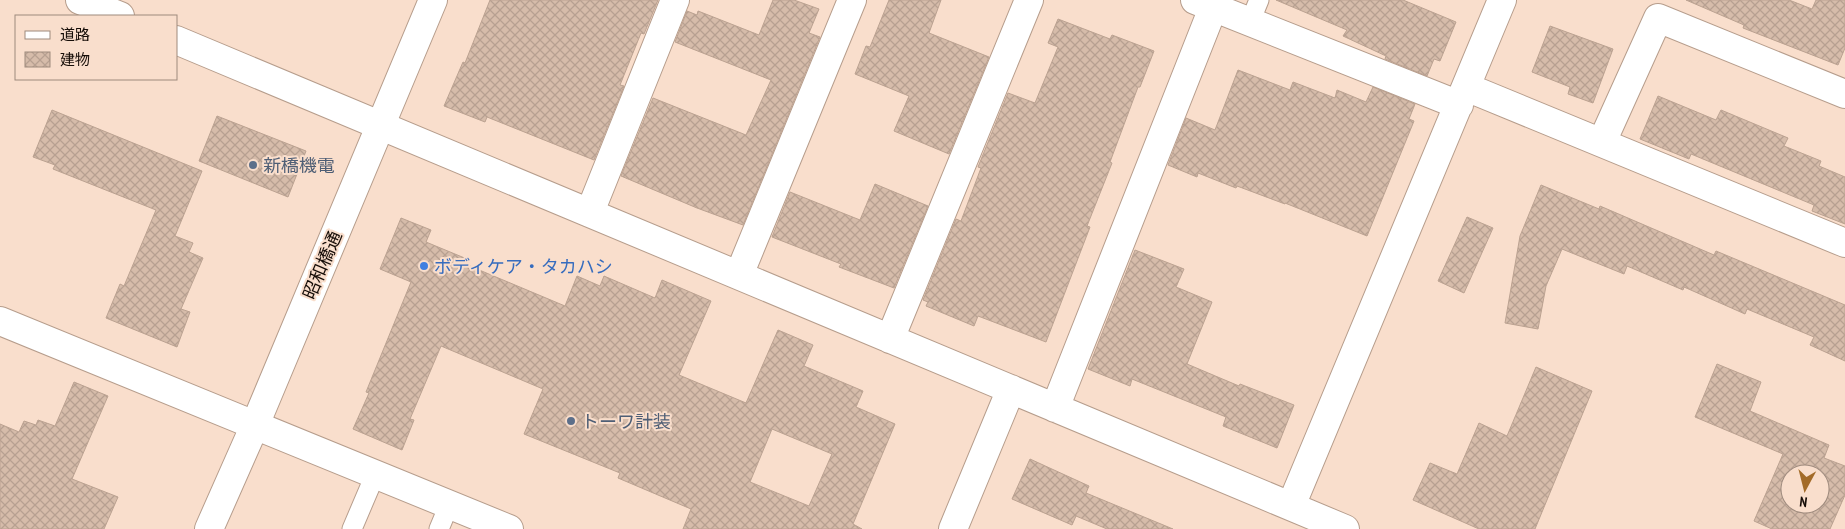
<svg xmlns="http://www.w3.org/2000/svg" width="1845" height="529" viewBox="0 0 1845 529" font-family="'PT Sans Narrow','Noto Sans JP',sans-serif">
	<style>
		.building { fill: url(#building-cross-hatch); stroke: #bba291; fill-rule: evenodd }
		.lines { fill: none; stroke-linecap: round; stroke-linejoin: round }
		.lane-casing { stroke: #b69d8c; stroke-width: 21 }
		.street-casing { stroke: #b69d8c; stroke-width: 30 }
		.secondary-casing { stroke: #b69d8c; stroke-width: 30 }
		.lane { stroke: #fff; stroke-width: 19 }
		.street { stroke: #fff; stroke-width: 28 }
		.secondary { stroke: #fff; stroke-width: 28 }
		.service-dot { fill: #5c6f8a; stroke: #f9decc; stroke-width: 2 }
		.shop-dot { fill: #3f7fe0; stroke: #f9decc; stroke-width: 2 }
		.labels { text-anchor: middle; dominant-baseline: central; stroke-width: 4; stroke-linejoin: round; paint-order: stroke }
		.service-label { font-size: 18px; fill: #4e5e75; stroke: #f9decc; text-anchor: start }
		.street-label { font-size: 18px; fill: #150c07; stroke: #f9decc }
		.shop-label { font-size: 18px; fill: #366cbe; stroke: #f9decc; text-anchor: start }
	</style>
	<defs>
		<pattern id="building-cross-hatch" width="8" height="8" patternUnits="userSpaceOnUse" patternTransform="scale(1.25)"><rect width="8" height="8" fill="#d6bcaa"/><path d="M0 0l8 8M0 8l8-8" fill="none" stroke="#b7a091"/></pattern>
	</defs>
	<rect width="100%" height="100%" fill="#f9decc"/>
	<path class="building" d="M490 0H658L644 34 641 33 620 85 624 86 594 160 487 117 485 122 444 106 463 62 465 63Z
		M773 0H794L819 9 809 33 820 37 743 225 697 208 621 176 653 98 746 135 771 80 675 42 687 11 697 15 698 11 759 35Z
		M889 0H941L929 33 989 57 949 154 894 131 909 96 855 74 866 46 870 47Z
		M1276 0H1403L1456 22 1440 61 1434 59 1427 76 1385 59 1386 56 1343 36 1347 30Z
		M1686 0H1789L1812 9 1816 0H1845V48L1838 65 1743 28 1744 25Z
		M1058 19 1110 39 1112 35 1154 51 1140 87H1138L1110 162 1112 163 1087 226 1090 227 1046 342 978 316 974 326 926 306 928 302 923 300 956 219 961 221 981 168 978 167 1008 93 1035 103 1058 47 1048 43Z
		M1550 26 1613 49 1593 103 1568 94 1570 87 1532 72Z
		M1238 70 1290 90 1293 82 1335 98 1337 90 1366 102 1373 87 1415 104 1409 119 1414 121 1367 236 1285 203V204L1237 186 1236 188 1198 173 1197 177 1168 165 1186 118 1215 130Z
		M1658 96 1716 120 1721 110 1788 138 1784 146 1821 161 1819 166 1845 177V224L1812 211 1814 205 1691 154 1689 159 1640 139Z
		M52 110 202 171 175 236 193 243 189 252 203 258 181 309 190 312 177 347 106 318 120 284 124 286 156 210 53 169 55 165 33 157Z
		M217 116 306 151 288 197 199 161Z
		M875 184 928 206 894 288 839 267 841 264 772 237 790 192 860 220Z
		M1541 185 1599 209 1600 206 1714 255 1716 251 1845 305V361L1810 345 1814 337 1747 309 1745 314 1684 287 1683 290 1627 266 1624 274 1562 249 1546 286 1538 329 1505 323 1520 236Z
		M1467 217 1493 228 1464 293 1438 281Z
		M401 218 431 230 426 242 467 259 465 264 565 306 577 276 600 286 604 276 655 298 662 280 711 301 679 375 746 403 778 330 813 345 804 366 863 391 856 407 895 424 853 524 862 529H683L691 509 618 478 620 473 524 434 543 389 441 346 410 419 414 420 402 450 353 429 369 393 366 392 411 282 380 269ZM772 429 832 454 809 506 750 482Z
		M1135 250 1184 269 1176 287 1212 302 1187 364 1239 386 1240 384 1294 405 1277 448 1223 426 1226 417 1132 379 1130 386 1088 369Z
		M1717 364 1761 382 1750 411 1829 445 1824 458 1845 466V495L1830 529H1772L1754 521 1783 454 1695 417ZM1790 474H1820V504H1790Z
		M1536 367 1592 391 1535 529H1479L1413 500 1430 463 1457 474 1479 423 1507 436Z
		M74 382 108 396 72 479 118 497 104 529H0V424L19 432 24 421 36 425 38 420 55 426Z
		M1030 459 1089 486 1086 493 1173 529H1107L1076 516 1072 525 1012 499Z"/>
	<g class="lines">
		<defs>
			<path id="lane" d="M1250 22 1259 0
				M352 529 375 475
				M439 529 449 505"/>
			<path id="street" d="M80 0 120 16
				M1195 0 1459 105
				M176 40 1345 529
				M1466 87 1845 243
				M1602 142 1658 18 1845 94
				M590 212 675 0
				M739 275 852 0
				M0 321 509 529
				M890 339 1029 0
				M1055 408 1213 8
				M1291 506 1502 0
				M953 529 1011 389"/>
			<path id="secondary" d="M209 529 255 425 433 0"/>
		</defs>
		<use href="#lane" class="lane-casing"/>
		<use href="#street" class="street-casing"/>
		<use href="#secondary" class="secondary-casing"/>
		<use href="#lane" class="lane"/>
		<use href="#street" class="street"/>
		<use href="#secondary" class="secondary"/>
	</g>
	<g class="service-dot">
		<circle cx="253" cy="165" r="5"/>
		<circle cx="571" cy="421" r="5"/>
	</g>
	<circle class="shop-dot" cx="424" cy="266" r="5"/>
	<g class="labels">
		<g class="service-label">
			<text x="263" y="165">新橋機電</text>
			<text x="581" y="421">トーワ計装</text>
		</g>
		<g class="street-label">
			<text transform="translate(322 265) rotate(-67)">昭和橋通</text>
		</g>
		<g class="shop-label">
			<text x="434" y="266">ボディケア・タカハシ</text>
		</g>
	</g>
	<rect x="15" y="15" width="162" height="65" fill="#f9decc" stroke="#9e8a7d"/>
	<rect x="25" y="31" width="25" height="8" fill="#ffffff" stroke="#9e8a7d"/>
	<text x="60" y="40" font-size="15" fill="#150c07">道路</text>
	<rect x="25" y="52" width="25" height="15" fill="url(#building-cross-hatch)" stroke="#9e8a7d"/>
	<text x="60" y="65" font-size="15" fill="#150c07">建物</text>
	<g transform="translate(1805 489) rotate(187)"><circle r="24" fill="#f9decc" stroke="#9e8a7d"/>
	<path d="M0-4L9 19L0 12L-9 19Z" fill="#a36b28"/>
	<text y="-8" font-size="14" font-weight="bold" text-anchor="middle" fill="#150c07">N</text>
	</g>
</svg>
